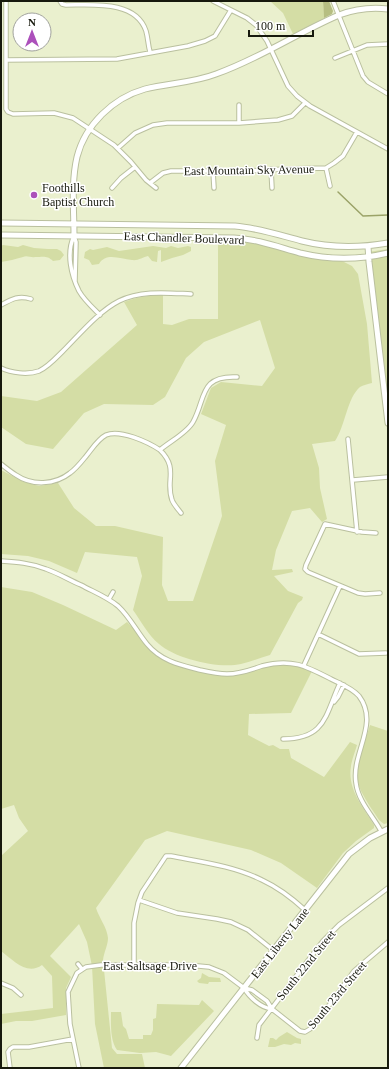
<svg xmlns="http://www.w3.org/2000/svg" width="389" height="1069" viewBox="0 0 389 1069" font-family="'Times New Roman',serif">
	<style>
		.green { fill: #d4dda5 }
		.forest { fill: #b6be82 }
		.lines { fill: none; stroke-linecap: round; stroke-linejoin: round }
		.stream { stroke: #9ba368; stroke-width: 1.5 }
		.street-casing { stroke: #bac09f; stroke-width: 5.5 }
		.secondary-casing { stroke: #bac09f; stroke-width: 7 }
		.street { stroke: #fff; stroke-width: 3.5 }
		.secondary { stroke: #fff; stroke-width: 5 }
		.poi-dot { fill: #ac50bb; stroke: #fff; stroke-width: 1.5 }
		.labels { text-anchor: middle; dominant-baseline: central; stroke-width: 3; stroke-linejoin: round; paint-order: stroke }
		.street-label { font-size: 12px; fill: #17190d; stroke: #fff }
		.poi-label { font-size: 12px; fill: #17190d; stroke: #fff; text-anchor: start }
	</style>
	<rect width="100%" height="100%" fill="#eaf0ce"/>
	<path class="green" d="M270 1H323L324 18 293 34 283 13Z
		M218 240C259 241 300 252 340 260L352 266 358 274 367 324 372 383C368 384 363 385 360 387 347 398 345 427 335 441L312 444 319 468 320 488 327 519 322 522 310 508 292 511 276 550 272 570 292 569 293 572 274 576 288 591 303 597 302 600 298 603 270 655C260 658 250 662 241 664 219 669 176 659 159 644 148 635 141 621 133 610L142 576 137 557 85 552 77 573 49 561 28 556 1 554V470L24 482 39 486 58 483 74 508 96 526H115L163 537 162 585 168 601H193L222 516 215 461 226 425 201 414 211 388 221 382 262 386 275 368 260 320 204 342 186 358 165 397 153 405 104 404 84 413 53 449 26 444 1 427V396L37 401 61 392 137 325 124 302C138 297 149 295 163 295V324L172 325 189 319H218Z
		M3 245 18 247 23 245 34 248 48 249H57L61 251 64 255 60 260 53 261C47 255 43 257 35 257 31 258 27 255 23 257 15 259 9 261 1 262V246Z
		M153 246 166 248 171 246 178 248 188 246 191 247V251L183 255 172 258 161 262V250L158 251 157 262 152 261 148 256C143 257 138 261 132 260 120 259 106 252 99 264L92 265 89 260 84 258 85 252 90 249 93 250 107 247 119 251Z
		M388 249V423L368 252Z
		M1 587 32 592 63 605 116 630 127 622 140 635 146 643 170 662 228 674 273 664 287 663 313 669 291 713 249 714 248 735 269 746 273 745 280 749H289L291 758 324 777 350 742 357 745C355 752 352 759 351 766 347 789 363 807 374 825V828L356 841 343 853 317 888 281 863 251 850 167 831 145 840 96 908C99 918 107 927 108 938 108 945 104 952 103 960L112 1048 117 1054H142L145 1068H104L95 1024 92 966 87 942 79 924 50 956 71 977 66 988V1015L32 1021H16L1 1024V1014L53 1008 52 976 42 965C27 976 13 960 1 951V856L28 831 19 818 14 805 1 809Z
		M370 725 388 731V823L384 824 379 820C373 811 366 801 361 791 351 770 364 746 370 725Z
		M202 973 209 977 220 978 221 982H209L208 984 199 983 197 981 201 978Z
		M202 1000 214 1011 171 1056 156 1052 140 1053 117 1050C110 1040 111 1025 111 1012H121L123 1026 126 1029 129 1039H143V1035H151L153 1030V1019L156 1018 157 1004 199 1005Z
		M287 1032 297 1038 301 1039V1044L295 1043 291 1045 284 1044 275 1047H268L270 1038H273L276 1040 279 1037Z"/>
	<path class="forest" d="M323 1H329L333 11 332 14 324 18Z"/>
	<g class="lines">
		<path class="stream" d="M338 192 363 216 388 215"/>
		<defs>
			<path id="street" d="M6 1V109L8 112 13 114 54 113 73 118 114 145 131 162 146 180 156 188
				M60 1 62 4 66 5C92 5 136 0 146 31 148 38 148 45 150 52
				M213 1 247 18 256 25 267 41 288 86 297 96 310 106 388 149
				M333 1 363 76 368 82 388 94
				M335 58 367 45 388 44
				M6 60 117 59 188 46 205 41 215 36 231 10
				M239 105V123
				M118 148 135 133 153 125 167 123H239L278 120 292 116 305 103
				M326 168 330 186
				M271 169 272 188
				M213 171 214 188
				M150 183 163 173 171 171H249L285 169 326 168 334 163 343 156 357 132
				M112 188 121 178 135 167
				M74 236C66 253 71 275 79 291 84 300 93 308 100 315
				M74 236 76 242 75 281
				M1 305C12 299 19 295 31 299
				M1 368C11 373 28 375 39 371 48 367 56 358 63 351 79 335 99 311 119 301 141 290 168 293 191 294
				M348 439 357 532
				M1 464C6 468 11 472 16 475 32 486 55 485 70 473 77 468 82 461 87 455 92 449 98 439 106 435 120 429 148 442 160 450
				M353 480 388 477
				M181 513C178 509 174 505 172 500 165 480 179 469 160 450 169 442 187 433 193 422 206 399 199 375 237 377
				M376 533 362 532 325 524 306 565 305 569 308 572 358 593 365 594 380 593
				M1 561C16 562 31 563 46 569 58 573 69 580 81 585 94 592 107 597 118 606 130 617 137 632 147 644 161 661 180 665 200 670 209 672 218 674 227 674 239 674 251 670 262 666 291 658 306 666 331 679 341 684 352 688 359 696 380 724 351 753 356 783 358 801 373 816 381 831
				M109 599 113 592
				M318 634 359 654 386 653
				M304 665 340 586
				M334 702 338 697 344 685
				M283 739C326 739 325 715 340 683
				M139 900 177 913 217 919 231 922 248 930 273 950
				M78 964 82 969
				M134 965V923L138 903 142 892 166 856H171C202 862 234 866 262 880 277 887 292 898 305 910
				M1 983 13 988 21 995
				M244 988C249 997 261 1008 272 1009
				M257 1038 259 1025 323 941 339 925 388 888
				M10 1068 8 1052 10 1049 13 1047H29L73 1039
				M79 1068 70 1024 68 992 77 973 86 967 101 965H188L209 967 224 973 244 988 252 990 267 1001 272 1009 300 1031 305 1032 310 1029 330 1004 354 971 388 942"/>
			<path id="secondary" d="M1 223 235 226C258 228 279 235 302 241 330 248 359 248 388 243
				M1 235 234 238C257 239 278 247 300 253 329 260 359 260 388 253
				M74 236C74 210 71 183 77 157 85 125 113 98 145 89 168 83 193 83 216 74 259 59 297 33 339 15 355 9 371 7 388 9
				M368 246 369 262 388 423
				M181 1068 349 854 370 838 388 829"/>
		</defs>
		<use href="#street" class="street-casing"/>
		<use href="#secondary" class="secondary-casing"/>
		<use href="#street" class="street"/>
		<use href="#secondary" class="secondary"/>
	</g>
	<circle class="poi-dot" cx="34" cy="195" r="4"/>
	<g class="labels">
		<g class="street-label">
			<text transform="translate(249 170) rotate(-1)">East Mountain Sky Avenue</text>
			<text transform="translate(184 238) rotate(2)">East Chandler Boulevard</text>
			<text transform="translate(280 943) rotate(-52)">East Liberty Lane</text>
			<text transform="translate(306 965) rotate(-51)">South 22nd Street</text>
			<text x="150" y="966">East Saltsage Drive</text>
			<text transform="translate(337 995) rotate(-50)">South 23rd Street</text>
		</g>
		<g class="poi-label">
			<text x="42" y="188">Foothills<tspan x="42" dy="14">Baptist Church</tspan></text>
		</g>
	</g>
	<rect width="389" height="1069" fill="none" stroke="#17190d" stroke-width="4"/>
	<g transform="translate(32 32)"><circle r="19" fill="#ffffff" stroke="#a2a39e"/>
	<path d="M0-3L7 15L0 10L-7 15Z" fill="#ac50bb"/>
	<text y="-6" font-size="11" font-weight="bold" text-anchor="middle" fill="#17190d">N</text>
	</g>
	<path d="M249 30v6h64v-6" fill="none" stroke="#17190d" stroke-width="2"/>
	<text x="255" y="30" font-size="12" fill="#17190d" stroke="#ffffff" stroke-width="3" paint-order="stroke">100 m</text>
</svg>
